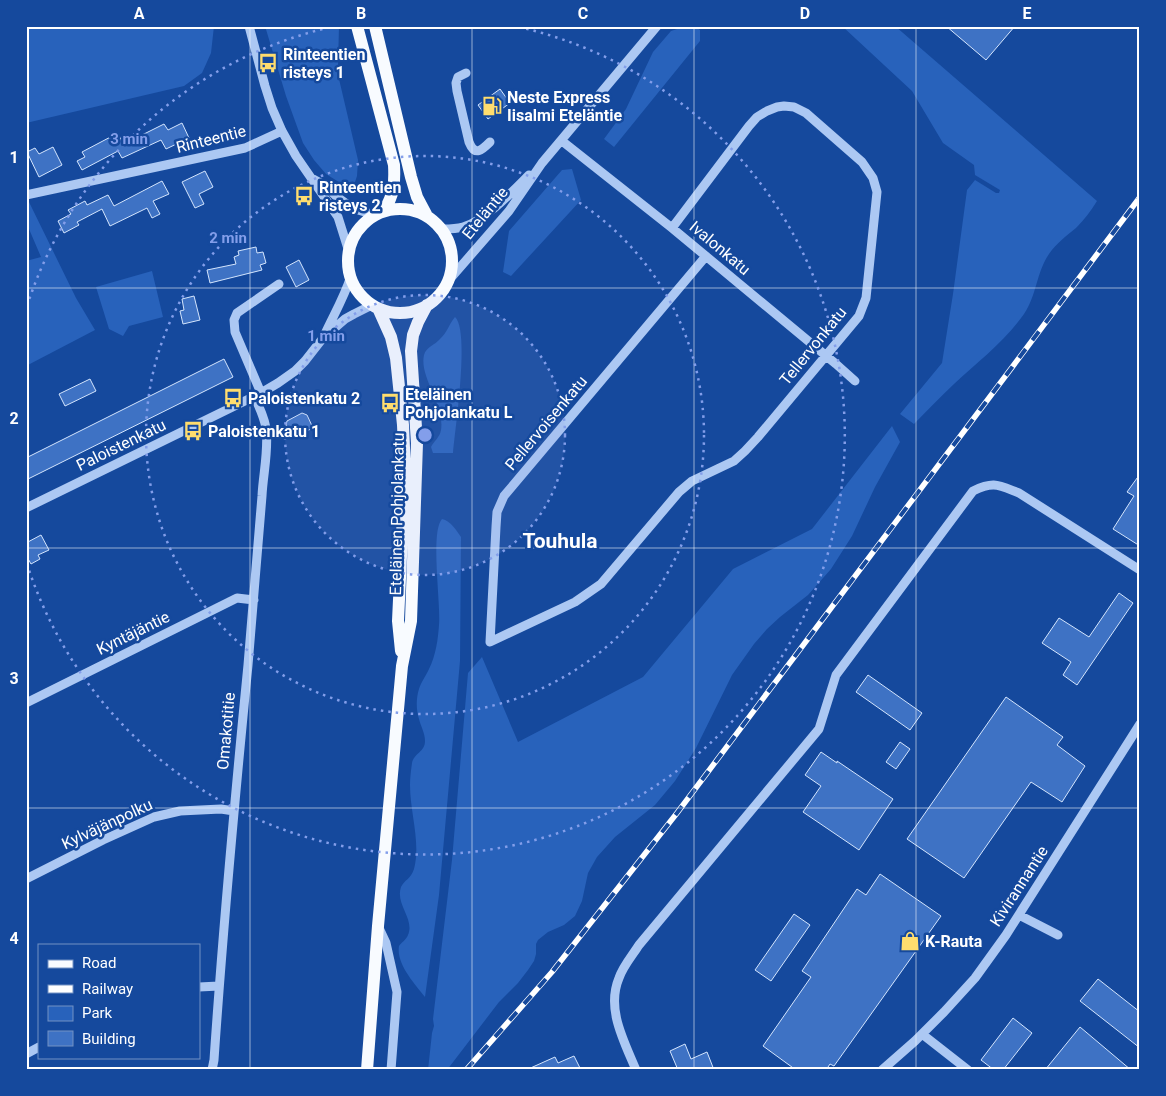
<svg xmlns="http://www.w3.org/2000/svg" width="1166" height="1096" viewBox="0 0 1166 1096" font-family="Roboto,sans-serif">
	<style>
		.green { fill: #2862bb }
		.building { fill: #3e72c4; stroke: #d4e5fd }
		.lines { fill: none; stroke-linecap: round; stroke-linejoin: round }
		.minor { stroke: #acc8f3; stroke-width: 9 }
		.major { stroke: #f8fbff; stroke-width: 12 }
		.rail-casing { stroke: #fff; stroke-width: 5.5 }
		.rail { stroke: #15499d; stroke-width: 4; stroke-dasharray: 11; stroke-linecap: butt }
		.grid { fill: none; stroke: #fff; stroke-width: 1; stroke-opacity: 0.55 }
		.ring { fill: none; stroke: #839eea; stroke-width: 2.5; stroke-dasharray: 2.5 5 }
		.labels { text-anchor: middle; dominant-baseline: central; stroke-width: 5; stroke-linejoin: round; paint-order: stroke }
		.poi-label { font-size: 16px; font-weight: bold; fill: #fff; stroke: #15499d; text-anchor: start }
		.street-label { font-size: 16px; fill: #fff; stroke: #15499d }
		.district-label { font-size: 21px; font-weight: bold; fill: #fff; stroke: #15499d }
		.centre { fill: #839eea; stroke: #15499d; stroke-width: 2.5 }
		.ring-label { font-size: 15px; text-anchor: middle; font-weight: bold; fill: #839eea; stroke: #15499d; stroke-width: 5; stroke-linejoin: round; paint-order: stroke }
		.neatline { fill: none; stroke: #fff; stroke-width: 2 }
		.grid-label { font-size: 16px; text-anchor: middle; font-weight: bold; fill: #fff }
	</style>
	<rect width="100%" height="100%" fill="#15499d"/>
	<path class="green" d="M26 26H214L211 53 202 73 184 86 26 123Z
		M265 26H339L338 66 339 79 358 160 357 176 355 182 351 185 348 186 342 184 326 174 314 160 303 143 286 96Z
		M686 26H695L700 30V41L614 147 604 139 626 109 653 52 671 31Z
		M842 26H895L1097 201C1091 211 1084 220 1076 228 1066 236 1056 244 1049 254 1036 273 1037 295 1024 314 1005 341 979 361 954 384 940 397 927 411 914 424L900 414 942 363 953 294 967 190 975 180 996 193H999L1000 190 975 175 974 165 943 143 912 91Z
		M572 169 581 200 511 276 503 272 509 231 562 170Z
		M29 202 76 298 95 330 26 366V261L41 257 26 222V203Z
		M152 271 163 317 129 326 123 336 109 329 96 287Z
		M455 317C470 331 455 429 453 453H433L431 447C434 441 440 437 441 430 445 405 419 377 424 355 426 347 435 345 440 339 447 333 449 324 455 317Z
		M892 426 900 442 875 487 852 536 831 569 808 595 780 617 767 629 754 644 732 675 696 748 675 781 655 805 615 837 597 857 588 873 582 901 575 916 564 925 548 932 538 940 536 944V954L534 961 528 970 518 983 499 1002 447 1070H428L432 1033 434 1026 433 1019 452 860 468 673 482 657 518 742 643 677 733 569 812 529Z
		M442 519C451 521 456 530 461 537L460 661 439 895 425 997C415 984 396 964 399 946 402 942 406 940 408 935 415 919 395 904 401 887 404 880 411 879 414 869 421 842 410 813 410 785 410 778 411 770 412 763 414 753 425 752 425 741 425 733 421 727 419 719 416 710 416 698 419 689 421 682 426 676 429 669 436 655 438 639 439 625 441 604 430 532 442 519Z"/>
	<path class="building" d="M946 26H1015L986 60Z
		M500 89 510 103 488 119 478 105Z
		M182 123 189 138 166 149 161 140 122 158 118 151 82 170 77 161 85 157 82 152 118 133 122 142 139 134 140 136 164 124 168 130Z
		M53 147 62 165 39 177 27 152 35 148 39 154Z
		M205 171 213 187 199 194 204 204 195 208 182 182Z
		M162 181 169 194 153 201 160 214 152 218 147 208 110 226 102 209 77 222 79 225 64 233 58 221 71 214 68 210 85 201 87 205 108 195 114 206Z
		M256 247 257 253 263 252 266 263 260 265 262 270 210 283 207 270 236 264 234 257 239 255 238 251Z
		M299 260 309 280 296 287 286 267Z
		M194 296 200 320 183 324 180 311 184 310 182 299Z
		M224 359 233 377 26 480V458Z
		M90 379 96 391 65 406 59 394Z
		M302 413 307 415 313 428 292 438 286 425 287 421Z
		M1140 474V546L1113 529 1134 496 1127 492Z
		M41 535 49 550 38 555 40 559 31 564 26 555V543Z
		M1119 593 1133 603 1077 685 1063 675 1071 662 1042 643 1059 618 1089 637Z
		M868 675 922 713 910 730 856 692Z
		M1006 697 1063 737 1057 745 1085 766 1062 802 1031 782 964 878 907 839Z
		M900 742 910 749 896 769 886 762Z
		M821 752 837 763V761L893 799 859 850 803 812 821 786 805 775Z
		M880 874 941 916 834 1066 830 1064 826 1070H796L763 1046 811 977 802 971 857 889 866 895Z
		M794 914 810 925 771 981 755 970Z
		M1098 979 1140 1012V1048L1080 1001Z
		M1013 1018 1032 1033 1003 1070H994L981 1060Z
		M1080 1027 1131 1070H1045Z
		M685 1044 691 1059 707 1052 714 1070H678L670 1051Z
		M574 1056 581 1070H526L555 1057 558 1063Z"/>
	<g class="lines">
		<path class="minor" d="M249 26 265 86 272 108 282 131 296 156 338 217 349 252
			M466 73 458 77 456 83 457 91 469 142C475 157 482 150 490 142
			M562 141 672 228 836 364 855 381
			M313 179 326 186 337 197 348 205 358 210 375 215
			M26 195 245 148 282 131
			M672 228 749 126 757 117 767 111 777 107 784 106 794 107 806 113 862 162 873 178 877 192 866 298 859 316 758 437 745 451 734 461 692 481 679 492 601 584 575 602 490 642 496 527 497 512 504 496 706 256
			M443 229C450 229 456 229 463 227 485 221 513 191 529 175
			M449 280 509 211 542 163 657 26
			M324 336C333 316 344 298 351 276
			M261 393 235 332 234 320 237 313 279 284
			M26 508 261 393 278 383 295 371 305 361 323 338 345 319 354 314 372 305
			M26 703 237 598 254 600
			M26 879 103 840 154 817 180 811 221 809 234 811
			M1019 915 1058 935
			M379 928 386 943 397 992 391 1070
			M199 987 219 986
			M922 1034 968 1070
			M26 1054 39 1047
			M212 1070 214 1060C223 928 235 797 248 665 253 609 257 552 262 496 263 474 269 450 266 428 264 417 259 406 254 396
			M636 1070C624 1041 606 1009 619 978 623 966 632 956 639 945L819 729 836 675 973 491C994 481 998 485 1019 493L1140 570
			M882 1070 915 1041 944 1012 975 978 1006 935 1140 724"/>
		<path class="major" d="M357 26 394 165C395 184 394 194 384 211
			M375 26 411 177 417 197 426 214
			M348 261a52 52 0 1 1 104 0a52 52 0 1 1-104 0Z
			M378 308 391 337 396 358 403 425 405 471 398 621 401 651
			M367 1070 378 926 402 666 411 621 417 443 411 351 413 335 418 322 427 305"/>
		<defs>
			<path id="rail" d="M466 1070 552 972 677 813 1140 197"/>
		</defs>
		<use href="#rail" class="rail-casing"/>
		<use href="#rail" class="rail"/>
	</g>
	<path class="grid" d="M250 26V1070M472 26V1070M694 26V1070M916 26V1070M26 288H1140M26 548H1140M26 808H1140"/>
	<circle cx="425" cy="435" r="140" fill="#839eea" fill-opacity=".12"/>
	<g class="ring">
		<circle cx="425" cy="435" r="140"/>
		<circle cx="425" cy="435" r="279"/>
		<path d="M27 306A419 419 0 0 1 331 27M519 27A419 419 0 1 1 27 564"/>
	</g>
	<defs>
		<symbol id="bus-bare" viewBox="-9 -9 18 18"><path d="M-5-6H5V4H4V6H2V4H-2V6H-4V4H-5ZM-3.5-4V0h7V-4ZM-3.5 1.2v1.5H-2V1.2ZM2 1.2v1.5H3.5V1.2Z" fill="#ffdd6e" stroke="#15499d" stroke-width="2.5" paint-order="stroke"/></symbol>
		<symbol id="fuel-bare" viewBox="-9 -9 18 18"><path d="M-5.5-6h7V0h2V4h1.3V-2.5L3-4.5l.8-.8L6-3V5H2.5V1h-1V6h-7ZM-4.2-4.7v3.2H.2V-4.7Z" fill="#ffdd6e" stroke="#15499d" stroke-width="2.5" paint-order="stroke"/></symbol>
		<symbol id="shop-bare" viewBox="-9 -9 18 18"><path d="M-5-2.5h2.3a2.7 3.5 0 0 1 5.4 0H5L5.5 6h-11ZM-1.5-2.5h3a1.5 2.3 0 0 0-3 0Z" fill="#ffdd6e" stroke="#15499d" stroke-width="2.5" paint-order="stroke"/></symbol>
	</defs>
	<g fill-rule="evenodd">
		<use href="#bus-bare" x="254" y="49" width="28" height="28"/>
		<use href="#fuel-bare" x="478" y="92" width="28" height="28"/>
		<use href="#bus-bare" x="290" y="182" width="28" height="28"/>
		<use href="#bus-bare" x="219" y="384" width="28" height="28"/>
		<use href="#bus-bare" x="376" y="389" width="28" height="28"/>
		<use href="#bus-bare" x="179" y="417" width="28" height="28"/>
		<use href="#shop-bare" x="896" y="927" width="28" height="28"/>
	</g>
	<g class="labels">
		<g class="poi-label">
			<text x="283" y="54">Rinteentien<tspan x="283" dy="18">risteys 1</tspan></text>
			<text x="507" y="97">Neste Express<tspan x="507" dy="18">Iisalmi Eteläntie</tspan></text>
			<text x="319" y="187">Rinteentien<tspan x="319" dy="18">risteys 2</tspan></text>
			<text x="405" y="394">Eteläinen<tspan x="405" dy="18">Pohjolankatu L</tspan></text>
			<text x="248" y="398">Paloistenkatu 2</text>
			<text x="208" y="431">Paloistenkatu 1</text>
			<text x="925" y="941">K-Rauta</text>
		</g>
		<g class="street-label">
			<text transform="translate(211 139) rotate(-14)">Rinteentie</text>
			<text transform="translate(485 213) rotate(-51)">Eteläntie</text>
			<text transform="translate(720 248) rotate(40)">Ivalonkatu</text>
			<text transform="translate(813 346) rotate(-51)">Tellervonkatu</text>
			<text transform="translate(546 423) rotate(-50)">Pellervoisenkatu</text>
			<text transform="translate(121 445) rotate(-26)">Paloistenkatu</text>
			<text transform="translate(397 514) rotate(-89)">Eteläinen Pohjolankatu</text>
			<text transform="translate(133 633) rotate(-26)">Kyntäjäntie</text>
			<text transform="translate(226 731) rotate(-85)">Omakotitie</text>
			<text transform="translate(107 824) rotate(-25)">Kylväjänpolku</text>
			<text transform="translate(1019 886) rotate(-57)">Kivirannantie</text>
		</g>
		<g class="district-label">
			<text x="560" y="541">Touhula</text>
		</g>
	</g>
	<circle cx="425" cy="435" r="8" class="centre"/>
	<g class="ring-label">
		<text x="129" y="144">3 min</text>
		<text x="228" y="243">2 min</text>
		<text x="326" y="341">1 min</text>
	</g>
	<rect width="1166" height="1096" fill="none" stroke="#15499d" stroke-width="55"/>
	<rect x="38" y="944" width="162" height="115" fill="#15499d" stroke="#7392c4"/>
	<rect x="48" y="960" width="25" height="8" fill="#f8fbff" stroke="#7392c4"/>
	<text x="82" y="968" font-size="15" fill="#ffffff">Road</text>
	<rect x="48" y="985" width="25" height="8" fill="#ffffff" stroke="#7392c4"/>
	<text x="82" y="994" font-size="15" fill="#ffffff">Railway</text>
	<rect x="48" y="1006" width="25" height="15" fill="#2862bb" stroke="#7392c4"/>
	<text x="82" y="1018" font-size="15" fill="#ffffff">Park</text>
	<rect x="48" y="1031" width="25" height="15" fill="#3e72c4" stroke="#7392c4"/>
	<text x="82" y="1044" font-size="15" fill="#ffffff">Building</text>
	<rect x="28" y="28" width="1110" height="1040" class="neatline"/>
	<g class="grid-label">
		<text x="139" y="19">A</text>
		<text x="361" y="19">B</text>
		<text x="583" y="19">C</text>
		<text x="805" y="19">D</text>
		<text x="1027" y="19">E</text>
		<text x="14" y="163">1</text>
		<text x="14" y="424">2</text>
		<text x="14" y="684">3</text>
		<text x="14" y="944">4</text>
	</g>
</svg>
